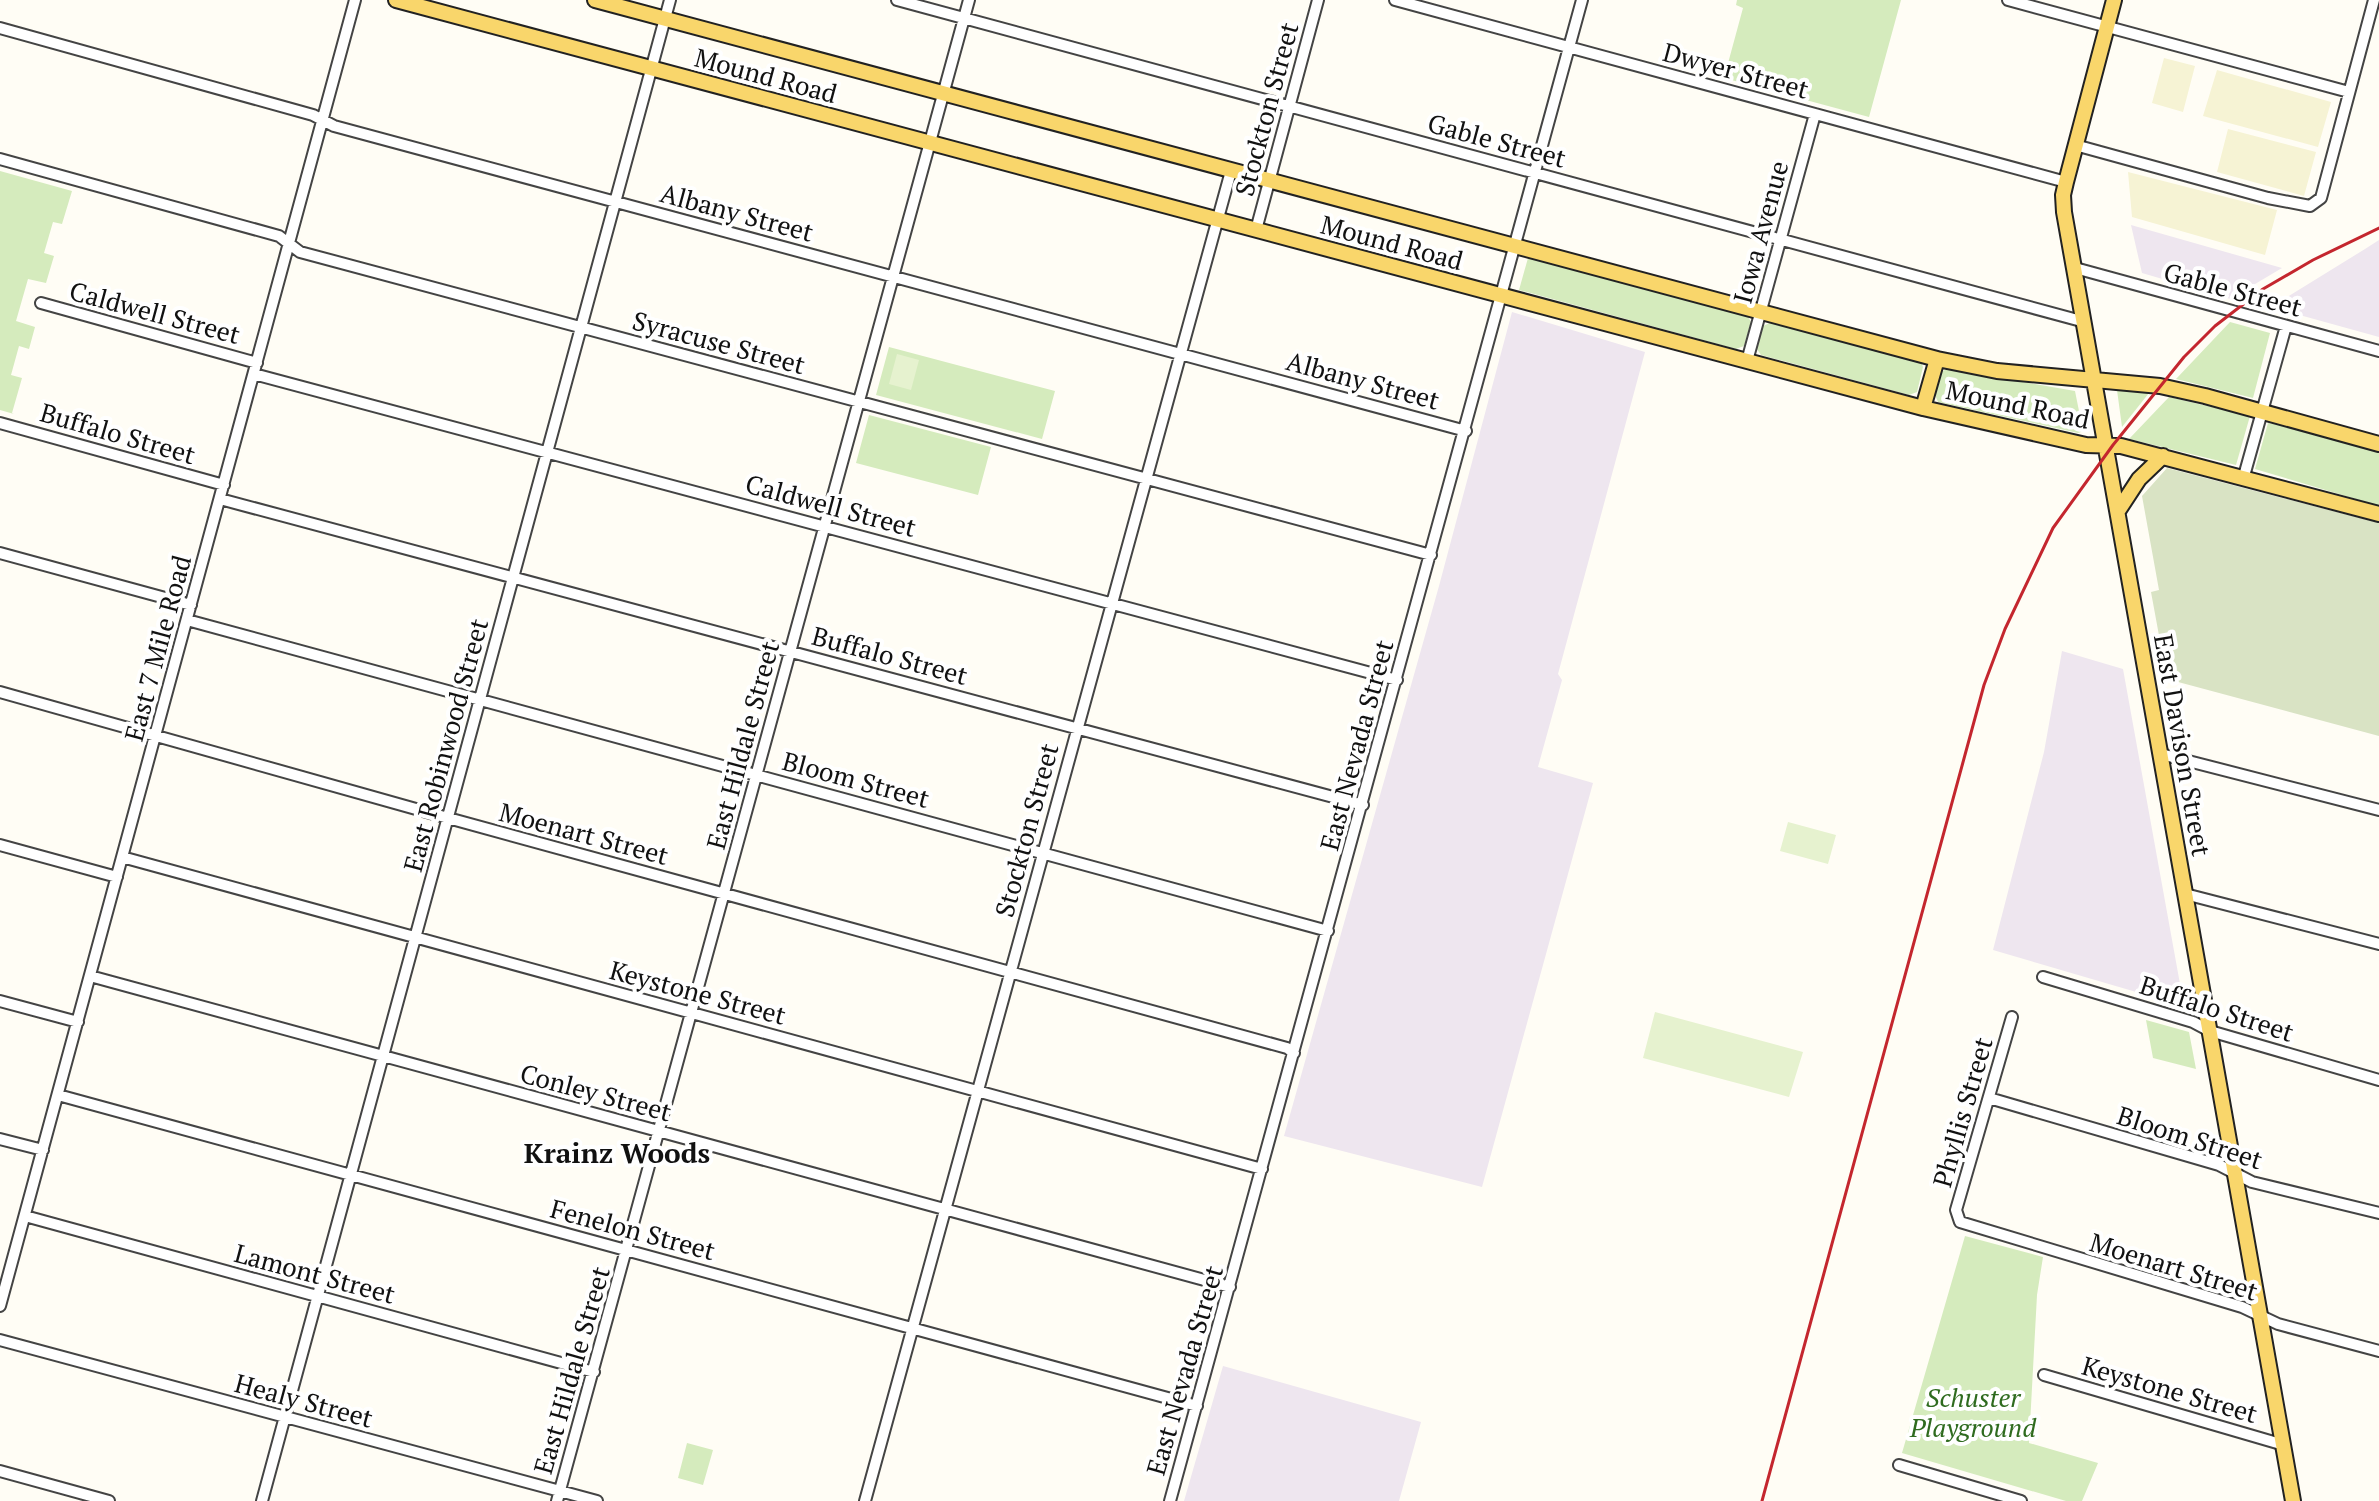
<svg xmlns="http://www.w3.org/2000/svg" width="2379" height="1501" viewBox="0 0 2379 1501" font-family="'PT Serif',serif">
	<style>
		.industrial { fill: #eee6ef }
		.farmland { fill: #f6f3d4 }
		.green { fill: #d5ebbd }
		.cemetery { fill: #d9e3c4 }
		.pitch { fill: #e6f2cf }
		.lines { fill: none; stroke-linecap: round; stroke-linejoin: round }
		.minor-casing { stroke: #444; stroke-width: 14 }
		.major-casing { stroke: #222; stroke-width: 18 }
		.minor { stroke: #fff; stroke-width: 10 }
		.major { stroke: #f9d66b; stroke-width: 14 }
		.rail { stroke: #c4262e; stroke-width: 3 }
		.labels { text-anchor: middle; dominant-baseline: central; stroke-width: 8; stroke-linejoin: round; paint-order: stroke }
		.street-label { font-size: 26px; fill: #111; stroke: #fff }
		.park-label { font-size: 26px; font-style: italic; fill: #2f6b1f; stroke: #fff }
		.neighbourhood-label { font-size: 28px; font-weight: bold; fill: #111; stroke: #fff }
	</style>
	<rect width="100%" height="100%" fill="#fffdf5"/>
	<path class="industrial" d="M2131 225 2282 268 2245 290 2234 300 2142 273Z
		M2379 240V337L2271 307 2365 249Z
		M1512 312 1645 352 1558 674 1562 680 1538 767 1593 783 1482 1187 1284 1136 1439 586Z
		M2062 651 2123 669 2184 1006 1993 950 2044 752Z
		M1223 1366 1421 1422 1399 1501H1184Z"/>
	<path class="farmland" d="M2164 58 2195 66 2183 112 2152 103Z
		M2217 70 2331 102 2318 147 2203 116Z
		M2228 129 2316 152 2304 196 2217 172Z
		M2128 172 2277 210 2265 255 2132 217Z"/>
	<path class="green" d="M1737 0H1901L1869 117 1724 78 1743 8 1736 5Z
		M0 171 72 191 62 224 53 222 44 253 54 256 46 283 28 279 16 321 35 327 29 349 19 346 11 375 22 378 12 413 14 414 0 410Z
		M1528 258 1747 315 1751 322 1744 346 1736 349 1519 290Z
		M1772 322 1921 362 1923 367 1917 392 1909 395 1761 355 1757 349 1763 326Z
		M2230 322 2270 333 2253 398 2176 379Z
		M889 347 1055 391 1042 439 876 395Z
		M1947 369 2075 391 2080 416H2084L2087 430 2078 433 1938 402 1935 395 1941 372Z
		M2121 389 2149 393 2122 427 2117 390Z
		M2169 397 2250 416 2236 465 2129 439Z
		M869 415 991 447 978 495 856 463Z
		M2268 423 2311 430 2379 450V506L2255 469Z
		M2146 1020 2189 1032 2196 1069 2153 1058Z
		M1965 1236 2043 1257 2037 1295 2029 1443 2098 1463 2082 1501H2066L1902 1453Z
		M687 1443 713 1450 703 1485 678 1478Z"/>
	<path class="cemetery" d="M2167 468 2379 523V736L2167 679 2151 592 2159 590 2142 496Z"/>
	<path class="pitch" d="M897 354 919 360 911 390 889 384Z
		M1788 822 1836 835 1828 864 1780 851Z
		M1655 1012 1803 1052 1789 1097 1643 1058Z"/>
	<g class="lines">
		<defs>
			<path id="minor" d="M897 0 2085 322
				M1395 0 2066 182
				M2008 0 2349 92
				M0 28 313 115 334 126 1466 431
				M2075 145 2268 198 2310 206 2321 198 2374 0
				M0 159 279 236 300 252 1431 555
				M1256 230 1318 0
				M2075 268 2379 351
				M41 303 257 363
				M1747 361 1815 114
				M254 374 1397 680
				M0 423 224 485
				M2244 476 2286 326
				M220 499 1363 805
				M0 553 191 605
				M187 620 1328 931
				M0 692 448 818 1287 1048 1294 1053
				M2161 754 2379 810
				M0 845 117 877
				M122 857 1262 1169
				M2185 894 2379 944
				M90 976 1230 1287
				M2043 977 2193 1022 2210 1031 2379 1080
				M0 1001 78 1022
				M2012 1017 1956 1210 1960 1222 2242 1307 2278 1324 2379 1351
				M58 1095 1197 1406
				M1989 1098 2219 1165 2252 1182 2379 1213
				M0 1139 43 1150
				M25 1216 594 1372
				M0 1306 355 0
				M0 1340 597 1501
				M2044 1375 2284 1445
				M1899 1465 2021 1501
				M0 1471 109 1501
				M262 1501 670 0
				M557 1501 969 0
				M865 1501 1231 171
				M1170 1501 1582 0"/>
			<path id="major" d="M396 0 1923 408 2086 445 2121 446 2379 514
				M595 0 1937 359 1997 371 2160 386 2205 396 2379 444
				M2114 0 2066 182 2063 195 2064 212 2293 1501
				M1923 408 1937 359
				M2118 511 2139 479 2163 456"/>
		</defs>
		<use href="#minor" class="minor-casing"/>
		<use href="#major" class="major-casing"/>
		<use href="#minor" class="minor"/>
		<use href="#major" class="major"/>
		<path class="rail" d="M1762 1501 1984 685 2005 629 2053 528 2113 445 2184 357 2215 326 2263 289 2313 260 2379 228"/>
	</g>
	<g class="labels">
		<g class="street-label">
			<text transform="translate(1736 70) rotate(15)">Dwyer Street</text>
			<text transform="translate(766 75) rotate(15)">Mound Road</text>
			<text transform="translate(1266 109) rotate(-75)">Stockton Street</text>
			<text transform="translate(1497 140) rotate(15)">Gable Street</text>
			<text transform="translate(737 212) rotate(15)">Albany Street</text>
			<text transform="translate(1760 232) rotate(-75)">Iowa Avenue</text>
			<text transform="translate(1392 242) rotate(15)">Mound Road</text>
			<text transform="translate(2233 289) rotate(15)">Gable Street</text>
			<text transform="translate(155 312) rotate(15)">Caldwell Street</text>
			<text transform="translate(719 342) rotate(15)">Syracuse Street</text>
			<text transform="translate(1363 380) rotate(15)">Albany Street</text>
			<text transform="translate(2018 404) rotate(12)">Mound Road</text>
			<text transform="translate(118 433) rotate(16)">Buffalo Street</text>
			<text transform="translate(831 505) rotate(15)">Caldwell Street</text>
			<text transform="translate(157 648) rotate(-75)">East 7 Mile Road</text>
			<text transform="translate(890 655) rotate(15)">Buffalo Street</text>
			<text transform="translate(445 745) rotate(-75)">East Robinwood Street</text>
			<text transform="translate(742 745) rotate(-75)">East Hildale Street</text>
			<text transform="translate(1356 745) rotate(-75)">East Nevada Street</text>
			<text transform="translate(2183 745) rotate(80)">East Davison Street</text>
			<text transform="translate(856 779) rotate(15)">Bloom Street</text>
			<text transform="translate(1026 830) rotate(-75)">Stockton Street</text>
			<text transform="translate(584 833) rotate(15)">Moenart Street</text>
			<text transform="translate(698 992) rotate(15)">Keystone Street</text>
			<text transform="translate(2217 1008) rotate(18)">Buffalo Street</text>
			<text transform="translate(596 1092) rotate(15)">Conley Street</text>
			<text transform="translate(1962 1112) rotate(-74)">Phyllis Street</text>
			<text transform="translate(2190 1137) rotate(18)">Bloom Street</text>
			<text transform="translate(633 1229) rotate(15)">Fenelon Street</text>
			<text transform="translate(2174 1266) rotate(17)">Moenart Street</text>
			<text transform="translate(315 1273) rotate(15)">Lamont Street</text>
			<text transform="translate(571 1370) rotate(-74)">East Hildale Street</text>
			<text transform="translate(1184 1370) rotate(-74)">East Nevada Street</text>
			<text transform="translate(2170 1389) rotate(16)">Keystone Street</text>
			<text transform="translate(304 1400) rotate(15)">Healy Street</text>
		</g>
		<g class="park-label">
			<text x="1973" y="1397">Schuster<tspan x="1973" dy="30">Playground</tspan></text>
		</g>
		<g class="neighbourhood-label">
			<text x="617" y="1152">Krainz Woods</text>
		</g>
	</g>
</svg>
